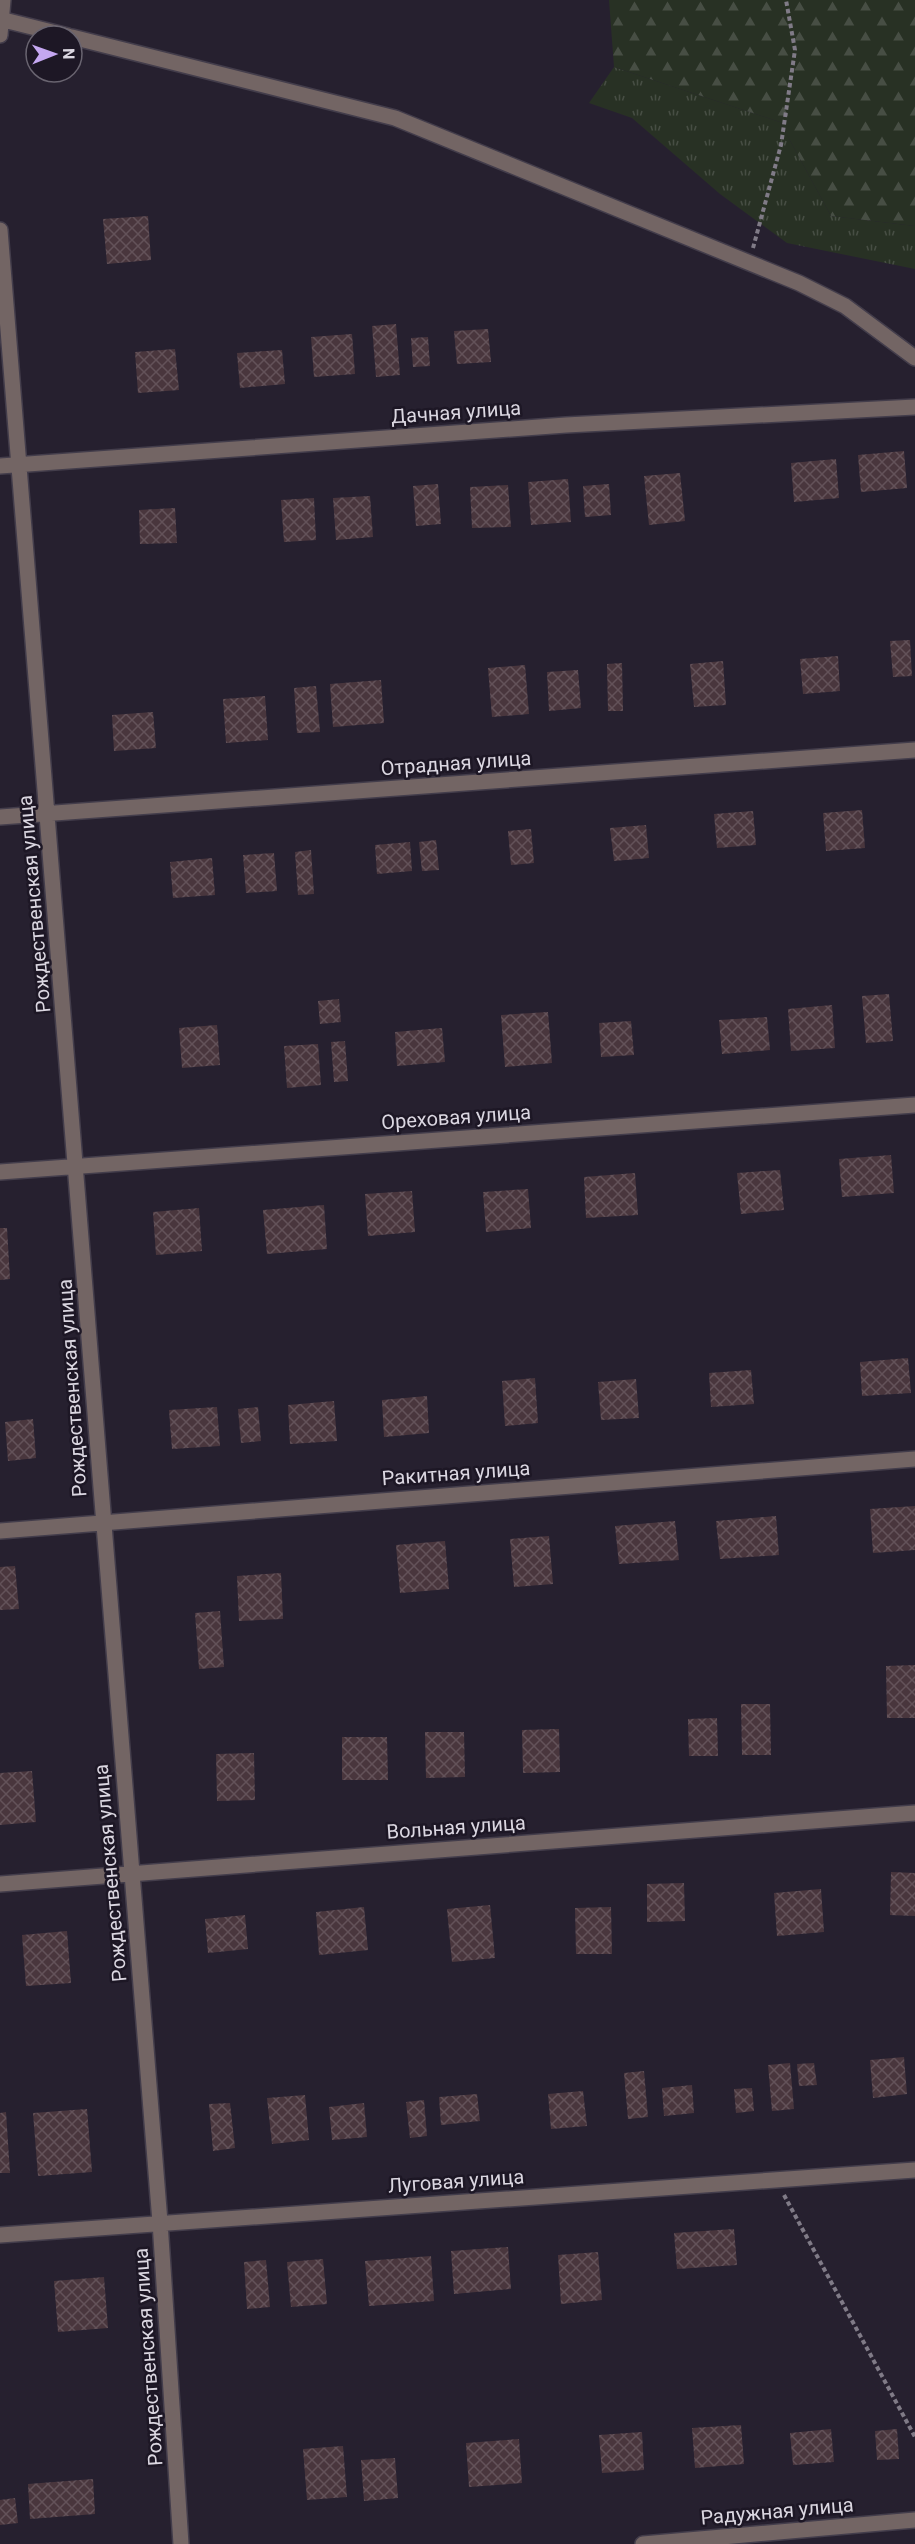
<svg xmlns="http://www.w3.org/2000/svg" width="915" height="2544" viewBox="0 0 915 2544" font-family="Roboto,sans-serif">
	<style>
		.grass { fill: url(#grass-tufts) }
		.forest { fill: url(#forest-firs) }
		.building { fill: url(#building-cross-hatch) }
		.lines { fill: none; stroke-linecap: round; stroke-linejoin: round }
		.minor-casing { stroke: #433d4b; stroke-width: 18 }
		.path { stroke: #807b87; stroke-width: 4; stroke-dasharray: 4.5 3; stroke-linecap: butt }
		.minor { stroke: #736564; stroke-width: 15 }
		.labels { text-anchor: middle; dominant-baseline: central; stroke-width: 5; stroke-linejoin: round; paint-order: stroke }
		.street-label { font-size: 20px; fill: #dbd7e1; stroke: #1d1725 }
	</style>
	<defs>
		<pattern id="grass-tufts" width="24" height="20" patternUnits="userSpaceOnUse" patternTransform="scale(1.5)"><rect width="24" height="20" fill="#283124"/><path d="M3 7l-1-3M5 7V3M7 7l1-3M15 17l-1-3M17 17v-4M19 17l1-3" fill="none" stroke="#474e44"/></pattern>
		<pattern id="forest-firs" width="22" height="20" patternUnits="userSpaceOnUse" patternTransform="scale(1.5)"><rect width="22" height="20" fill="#283124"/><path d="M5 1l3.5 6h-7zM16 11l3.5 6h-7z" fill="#474e44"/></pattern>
		<pattern id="building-cross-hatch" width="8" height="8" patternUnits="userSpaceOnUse" patternTransform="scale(1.5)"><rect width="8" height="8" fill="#49363d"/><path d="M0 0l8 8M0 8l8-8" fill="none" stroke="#635259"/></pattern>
	</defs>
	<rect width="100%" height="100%" fill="#26202f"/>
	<path class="grass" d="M614 67 780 122 831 216 915 226V269L787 243 720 194 632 118 589 103Z"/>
	<path class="forest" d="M609 0H915V226L831 216 780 122 614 67Z"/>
	<path class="building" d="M148 216 151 260 107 264 103 219Z
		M396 324 400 375 376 377 372 326Z
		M488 329 491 362 457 364 454 331Z
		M352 334 355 374 314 377 311 337Z
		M428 337 430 366 413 367 411 338Z
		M175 349 179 390 138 393 135 352Z
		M282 350 285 384 240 388 237 353Z
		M904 451 907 488 861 492 858 455Z
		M836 459 839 498 794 502 791 463Z
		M680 473 685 521 649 525 644 476Z
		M568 479 571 522 531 525 528 482Z
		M438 484 441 524 416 526 413 486Z
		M609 484 611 515 585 517 583 486Z
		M508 485 511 527 472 528 470 487Z
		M370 496 373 537 336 540 333 498Z
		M314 498 316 540 284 542 281 500Z
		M175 508 177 543 140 544 139 510Z
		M910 640 912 676 893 677 890 641Z
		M838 656 840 691 803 694 800 659Z
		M723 661 726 705 694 707 690 664Z
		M622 663 623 711H608L607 664Z
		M525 665 529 714 492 717 488 668Z
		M578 670 581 708 549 711 547 672Z
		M381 680 384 723 333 727 330 684Z
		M316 686 320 732 297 733 294 688Z
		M265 696 268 740 226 743 223 699Z
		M153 712 156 748 114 751 112 715Z
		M862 810 865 848 826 851 823 813Z
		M753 811 756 845 717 848 714 814Z
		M646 825 649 858 614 861 610 828Z
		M531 829 534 863 511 865 508 831Z
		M436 840 439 870 422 871 419 842Z
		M410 842 412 871 377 874 375 845Z
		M311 850 314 894 298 895 295 852Z
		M274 853 277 891 246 893 243 855Z
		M212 858 215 895 173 898 170 862Z
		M889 994 893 1041 866 1043 862 996Z
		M339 999 341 1022 320 1024 318 1001Z
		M832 1005 835 1048 791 1051 788 1009Z
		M548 1012 552 1063 505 1067 501 1015Z
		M767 1017 770 1050 722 1054 719 1020Z
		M631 1021 634 1055 601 1057 599 1023Z
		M217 1025 220 1065 182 1068 179 1028Z
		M442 1028 445 1062 397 1066 395 1032Z
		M345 1041 348 1081 334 1082 331 1042Z
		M318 1044 321 1085 287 1088 284 1046Z
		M891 1155 894 1193 842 1197 839 1159Z
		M780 1170 784 1210 741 1214 737 1173Z
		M635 1173 638 1215 586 1218 584 1177Z
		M528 1189 531 1228 486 1232 483 1192Z
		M412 1191 415 1232 368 1236 365 1194Z
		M324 1205 327 1249 267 1254 263 1210Z
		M199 1208 202 1251 156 1255 153 1212Z
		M0 1228H7L10 1279 0 1280Z
		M908 1358 911 1393 862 1396 860 1362Z
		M751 1370 754 1404 711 1407 709 1373Z
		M535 1378 538 1423 505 1426 502 1381Z
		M636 1379 639 1418 601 1420 598 1382Z
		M427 1396 429 1433 384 1437 382 1400Z
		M334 1401 337 1441 290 1444 288 1405Z
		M217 1407 220 1446 172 1449 169 1410Z
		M258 1407 261 1441 241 1443 238 1409Z
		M33 1419 36 1458 8 1461 5 1422Z
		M915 1506V1550L873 1553 870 1509Z
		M776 1516 779 1555 720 1559 716 1521Z
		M675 1521 679 1560 619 1564 615 1526Z
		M549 1536 553 1584 514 1587 510 1539Z
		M445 1541 449 1589 400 1593 396 1545Z
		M15 1566 19 1609 0 1610V1567Z
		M281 1573 283 1619 239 1621 237 1576Z
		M220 1611 224 1667 199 1669 195 1613Z
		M915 1665V1718H887L886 1666Z
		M741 1704H770L771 1755H742Z
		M717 1718 718 1756H689L688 1719Z
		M559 1729 560 1772 523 1773 522 1730Z
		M425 1732H464L465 1777 426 1778Z
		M342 1737H387L388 1780H342Z
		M254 1753 255 1800 217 1801 216 1754Z
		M32 1771 36 1822 0 1825V1773Z
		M891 1872 915 1873V1916L890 1915Z
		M684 1883 685 1921 647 1922V1884Z
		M821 1889 824 1932 777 1936 774 1893Z
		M490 1905 495 1958 452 1962 447 1909Z
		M364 1907 368 1950 319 1955 316 1912Z
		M611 1907 612 1954H576L575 1908Z
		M245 1915 248 1949 208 1953 205 1919Z
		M67 1931 71 1983 26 1986 22 1935Z
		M904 2057 907 2094 873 2098 870 2060Z
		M790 2063 794 2109 772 2111 768 2065Z
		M814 2063 817 2085 799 2086 797 2064Z
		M644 2071 648 2117 628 2119 624 2073Z
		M692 2085 694 2113 664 2116 662 2088Z
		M752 2088 754 2111 736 2113 734 2089Z
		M583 2091 587 2126 551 2129 548 2094Z
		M477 2094 480 2121 441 2125 439 2097Z
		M305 2095 309 2140 272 2144 267 2098Z
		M424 2100 427 2136 410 2138 406 2102Z
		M230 2103 235 2148 213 2151 209 2104Z
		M364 2103 367 2137 332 2140 329 2107Z
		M87 2109 92 2172 38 2176 33 2113Z
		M6 2112 10 2173H0V2113Z
		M734 2229 737 2265 677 2269 674 2233Z
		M508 2247 511 2289 454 2294 451 2251Z
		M598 2252 602 2300 561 2304 558 2255Z
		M431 2256 434 2301 369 2306 365 2261Z
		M323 2259 327 2304 291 2307 287 2262Z
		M266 2260 270 2307 247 2309 244 2262Z
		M104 2277 108 2328 58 2332 54 2281Z
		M741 2425 744 2464 695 2468 692 2428Z
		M831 2429 834 2462 793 2465 790 2433Z
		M897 2429 899 2459 877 2460 875 2431Z
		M642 2432 644 2470 602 2473 599 2435Z
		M519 2439 522 2483 469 2487 466 2443Z
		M343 2446 347 2497 307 2500 303 2449Z
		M395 2458 398 2498 364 2501 361 2460Z
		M93 2479 95 2514 30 2519 28 2484Z
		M15 2498 18 2523 0 2525V2500Z"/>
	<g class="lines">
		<defs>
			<path id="minor" d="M0 19 68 36
				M0 35 3 0
				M72 37 395 118 799 283 845 306 915 358
				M0 230 160 2222 181 2544
				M0 466 566 425 915 407
				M0 817 915 750
				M0 1172 915 1105
				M0 1531 915 1459
				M0 1884 915 1813
				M0 2235 915 2170
				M643 2544 915 2520"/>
		</defs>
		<use href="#minor" class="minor-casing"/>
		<path class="path" d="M753 248 781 145 795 50 786 0
			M784 2195 915 2437"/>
		<use href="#minor" class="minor"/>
	</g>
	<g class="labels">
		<g class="street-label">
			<text transform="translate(456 412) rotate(-4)">Дачная улица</text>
			<text transform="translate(456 763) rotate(-4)">Отрадная улица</text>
			<text transform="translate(34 904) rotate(-95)">Рождественская улица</text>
			<text transform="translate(456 1117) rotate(-4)">Ореховая улица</text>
			<text transform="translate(72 1388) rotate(-94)">Рождественская улица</text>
			<text transform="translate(456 1473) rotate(-4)">Ракитная улица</text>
			<text transform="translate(456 1827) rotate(-4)">Вольная улица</text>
			<text transform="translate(110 1873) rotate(-95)">Рождественская улица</text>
			<text transform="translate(456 2181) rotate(-4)">Луговая улица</text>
			<text transform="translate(148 2357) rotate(-94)">Рождественская улица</text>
			<text transform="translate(777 2511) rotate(-5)">Радужная улица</text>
		</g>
	</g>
	<g transform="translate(54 54) rotate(89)"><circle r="28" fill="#1d1725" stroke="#696470" stroke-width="1.5"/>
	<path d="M0-4.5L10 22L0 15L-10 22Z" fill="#c5a7f1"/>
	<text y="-9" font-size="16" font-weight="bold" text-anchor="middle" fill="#dbd7e1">N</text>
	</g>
</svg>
